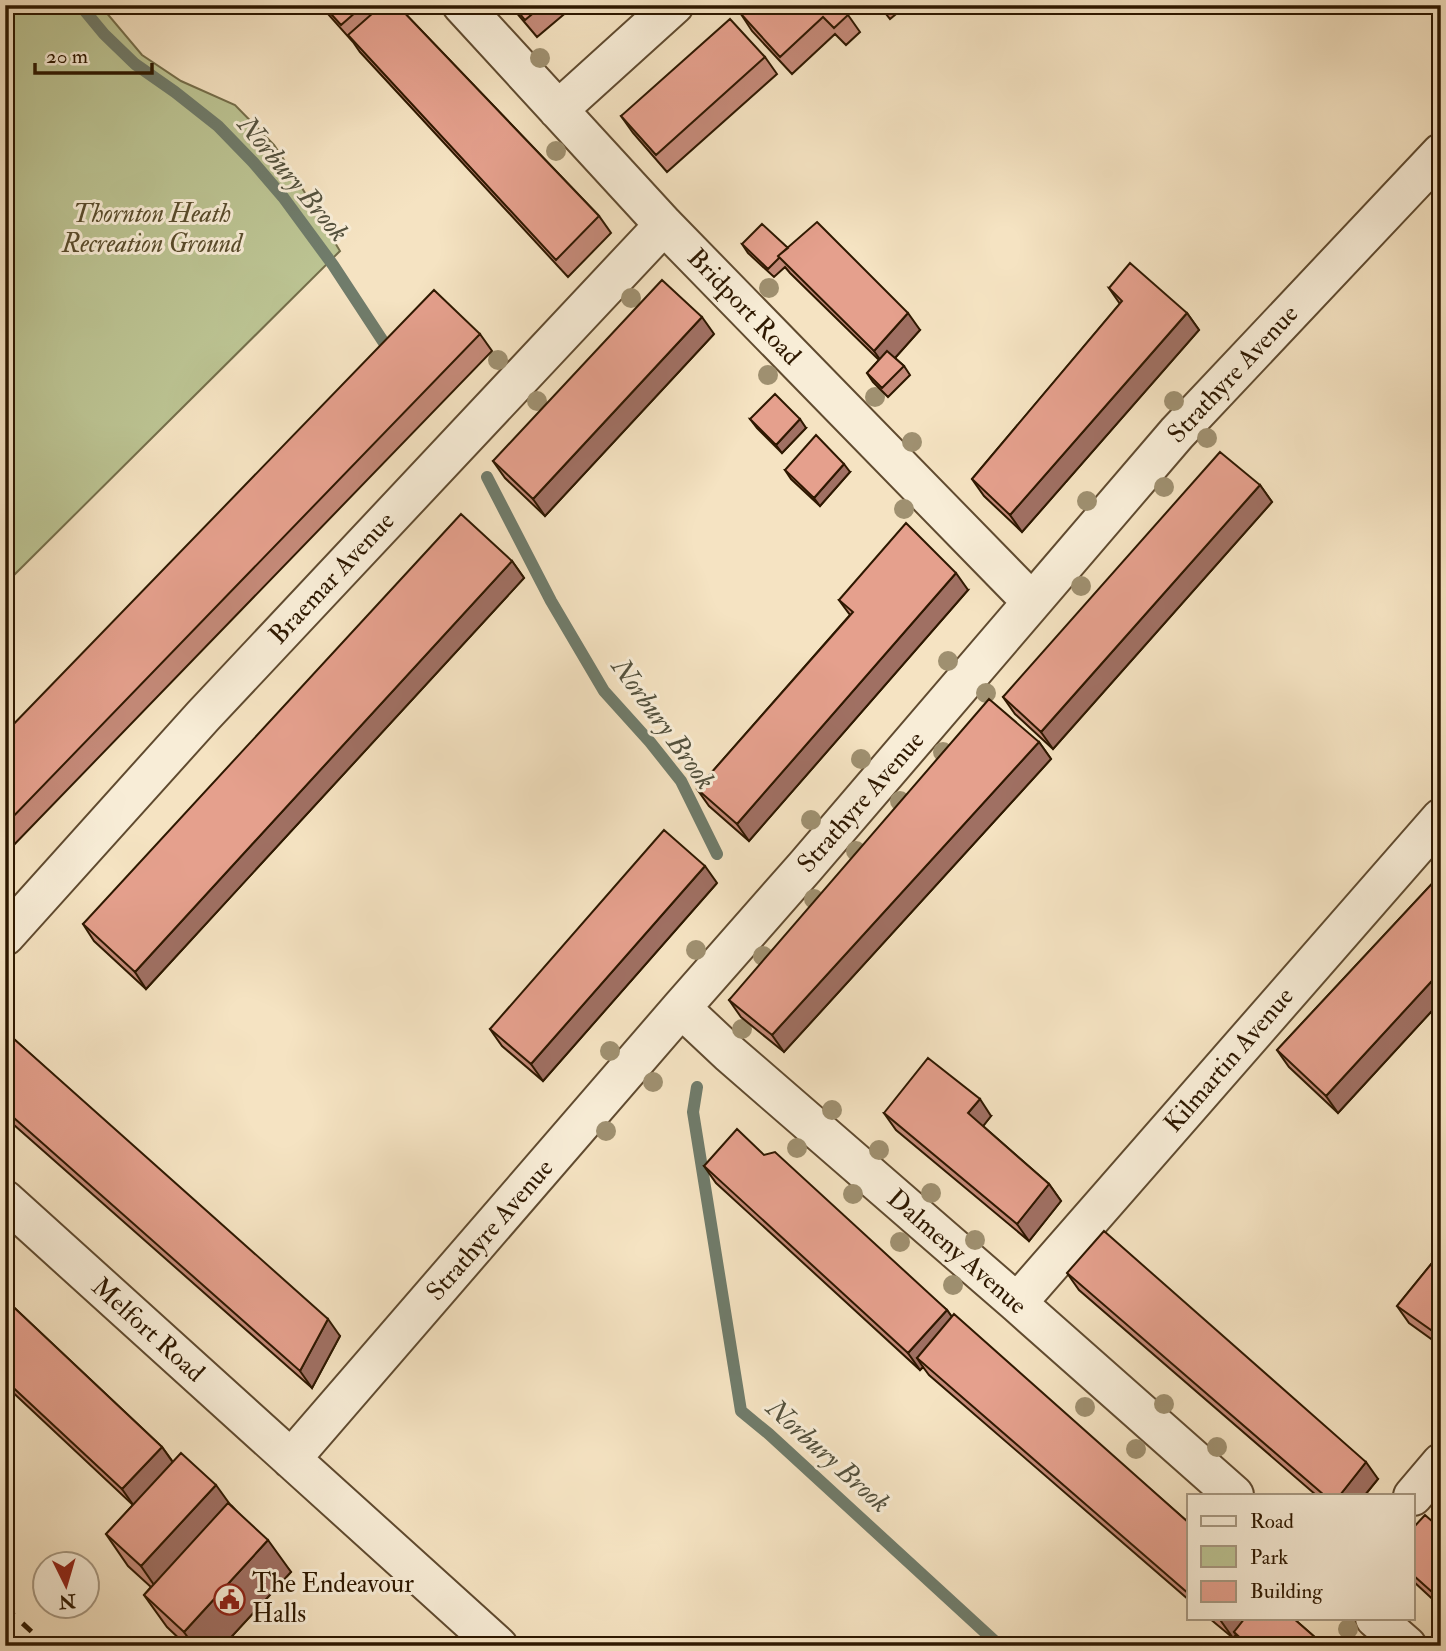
<svg xmlns="http://www.w3.org/2000/svg" width="1446" height="1651" viewBox="0 0 1446 1651" font-family="'IM FELL Double Pica',serif">
	<style>
		.green { fill: #bcc493; stroke: #756e4a; stroke-width: 2 }
		.lines { fill: none; stroke-linecap: round; stroke-linejoin: round }
		.stream { stroke: #707c6b; stroke-width: 12 }
		.minor-casing { stroke: #604b30; stroke-width: 42 }
		.minor { stroke: #f8edd7; stroke-width: 38 }
		.rail { stroke: #2e1800; stroke-width: 5; stroke-dasharray: 12 12; stroke-linecap: butt }
		.tree { fill: #9f9070 }
		.wall { fill: #c58a79; stroke: #2e1800; stroke-width: 2 }
		.shaded-wall { fill: #a07063; stroke: #2e1800; stroke-width: 2 }
		.building { fill: #e5a08d; stroke: #2e1800; stroke-width: 2 }
		.labels { text-anchor: middle; dominant-baseline: central; stroke-width: 6; stroke-linejoin: round; paint-order: stroke }
		.park-label { font-size: 26px; font-style: italic; fill: #594c2c; stroke: #f8edd7 }
		.street-label { font-size: 26px; fill: #2e1800; stroke: #f8edd7 }
		.poi-label { font-size: 26px; fill: #2e1800; stroke: #f8edd7; text-anchor: start }
		.water-label { font-size: 28px; font-style: italic; fill: #54523e; stroke: #f8edd7 }
	</style>
	<rect width="100%" height="100%" fill="#f5e3c2"/>
	<filter id="stains"><feTurbulence type="fractalNoise" baseFrequency=".00286" numOctaves="4"/><feColorMatrix values="0 0 0 0 .2 0 0 0 0 .09 0 0 0 0 .02 0 0 0 .5 -.17"/></filter>
	<radialGradient id="worn" r=".72"><stop offset=".6" stop-color="#630" stop-opacity="0"/><stop offset="1" stop-color="#630" stop-opacity=".3"/></radialGradient>
	<path class="green" d="M5 5H100L142 55 181 81 235 105 274 145 296 178 340 251 5 584Z"/>
	<g class="lines">
		<path class="stream" d="M80 5 104 34 135 64 175 92 218 126 253 162 283 197 333 265 392 355
			M487 477 551 601 604 691 650 742 681 781 717 854
			M697 1087 693 1112 741 1411 769 1434 1000 1646"/>
		<defs>
			<path id="minor" d="M462 5 664 225 1032 602
				M558 110 674 5
				M5 936 203 716 664 225
				M681 1008 730 1054 1017 1303 1234 1495
				M5 1200 498 1646
				M1017 1303 1441 818
				M291 1459 681 1008 805 867 1177 433 1441 153
				M1413 1496 1441 1463
				M1375 1618 1407 1646"/>
		</defs>
		<use href="#minor" class="minor-casing"/>
		<use href="#minor" class="minor"/>
		<path class="rail" d="M5 1607 47 1646
			M5 1635 16 1646"/>
	</g>
	<g class="tree">
		<circle cx="540" cy="58" r="10"/>
		<circle cx="556" cy="151" r="10"/>
		<circle cx="769" cy="288" r="10"/>
		<circle cx="631" cy="298" r="10"/>
		<circle cx="498" cy="360" r="10"/>
		<circle cx="768" cy="375" r="10"/>
		<circle cx="875" cy="397" r="10"/>
		<circle cx="537" cy="401" r="10"/>
		<circle cx="1174" cy="401" r="10"/>
		<circle cx="1207" cy="438" r="10"/>
		<circle cx="912" cy="442" r="10"/>
		<circle cx="1164" cy="487" r="10"/>
		<circle cx="1087" cy="501" r="10"/>
		<circle cx="904" cy="509" r="10"/>
		<circle cx="1081" cy="586" r="10"/>
		<circle cx="948" cy="661" r="10"/>
		<circle cx="986" cy="693" r="10"/>
		<circle cx="943" cy="752" r="10"/>
		<circle cx="861" cy="759" r="10"/>
		<circle cx="900" cy="801" r="10"/>
		<circle cx="811" cy="820" r="10"/>
		<circle cx="856" cy="851" r="10"/>
		<circle cx="814" cy="899" r="10"/>
		<circle cx="696" cy="950" r="10"/>
		<circle cx="763" cy="956" r="10"/>
		<circle cx="742" cy="1029" r="10"/>
		<circle cx="610" cy="1051" r="10"/>
		<circle cx="653" cy="1082" r="10"/>
		<circle cx="832" cy="1110" r="10"/>
		<circle cx="606" cy="1131" r="10"/>
		<circle cx="797" cy="1148" r="10"/>
		<circle cx="879" cy="1150" r="10"/>
		<circle cx="931" cy="1193" r="10"/>
		<circle cx="853" cy="1194" r="10"/>
		<circle cx="975" cy="1240" r="10"/>
		<circle cx="900" cy="1242" r="10"/>
		<circle cx="953" cy="1285" r="10"/>
		<circle cx="1164" cy="1404" r="10"/>
		<circle cx="1085" cy="1407" r="10"/>
		<circle cx="1217" cy="1447" r="10"/>
		<circle cx="1136" cy="1449" r="10"/>
		<circle cx="1348" cy="1629" r="10"/>
	</g>
	<path class="wall" d="M320 5H397L599 216 611 233 568 277 360 52 353 42Z
		M510 5H575L537 37Z
		M850 5H861L854 11Z
		M879 5H907L890 19Z
		M741 14 848 15 860 32 846 45 835 34 792 74 752 31Z
		M765 57 777 74 667 172 633 133 621 116Z
		M742 244 788 248 920 330 895 358 904 366 910 375 888 397 873 382 867 373 879 360 790 273 785 267 774 277 748 253Z
		M1109 288 1187 313 1199 330 1022 532 984 496 972 479 1120 304Z
		M480 334 492 351 8 851 5 848V733Z
		M714 334 545 516 505 478 493 461Z
		M750 419 806 428 782 453 757 428Z
		M785 470 850 472 820 506 791 479Z
		M1260 485 1272 502 1053 749 1015 714 1003 697Z
		M512 561 524 578 146 989 94 941 83 924Z
		M968 590 749 841 709 806 697 789 850 615 839 600Z
		M1039 742 1051 759 784 1052 741 1017 729 1000Z
		M1441 874V1001L1338 1113 1289 1067 1277 1050Z
		M717 883 543 1081 502 1046 490 1029Z
		M5 1031 340 1336 312 1388 5 1117Z
		M884 1113 991 1116 983 1126 1049 1184 1061 1201 1029 1241 896 1130Z
		M764 1155 947 1310 952 1317 1189 1523V1600L929 1375 923 1367 920 1370 716 1183 704 1166Z
		M1441 1252V1346L1409 1323 1397 1306Z
		M1067 1273 1378 1479 1365 1495H1316L1079 1290Z
		M5 1299 162 1447 173 1462 232 1506 291 1572 223 1646H187L167 1627 144 1595 151 1587 128 1566 106 1534 133 1505 5 1385Z
		M1413 1528 1441 1529V1607L1413 1581Z
		M1209 1618H1293L1325 1646H1244L1236 1635 1233 1638Z"/>
	<path class="shaded-wall" d="M908 313 920 330 886 368 874 351Z
		M1187 313 1199 330 1022 532 1010 515Z
		M702 317 714 334 545 516 533 499Z
		M800 419 806 428 782 453 776 445Z
		M844 464 850 472 820 506 814 498Z
		M1260 485 1272 502 1053 749 1041 732Z
		M512 561 524 578 146 989 135 972Z
		M956 573 968 590 749 841 737 824Z
		M1039 742 1051 759 784 1052 772 1035Z
		M705 866 717 883 543 1081 531 1064Z
		M1441 971V1001L1338 1113 1326 1096Z
		M980 1099 991 1116 980 1130 968 1113Z
		M1049 1184 1061 1201 1029 1241 1017 1224Z
		M947 1310 959 1327 917 1358 923 1367 920 1370 908 1353Z
		M328 1319 340 1336 312 1388 300 1371Z
		M162 1447 174 1464 134 1506 122 1489Z
		M1366 1462 1378 1479 1365 1495H1340Z
		M216 1485 239 1517 163 1598 141 1566Z
		M268 1540 291 1572 223 1646H194L184 1632Z
		M1224 1618H1251L1234 1632 1236 1635 1233 1638 1221 1621Z"/>
	<path class="building" d="M323 5H364L341 25Z
		M382 5H397L599 216 556 260 348 35Z
		M513 5H543L525 20Z
		M750 5H839L848 15 834 28 823 17 780 57 741 14Z
		M730 19 765 57 656 155 621 116Z
		M817 222 908 313 874 351 778 256Z
		M762 224 788 248 778 256 779 258 768 269 742 244Z
		M1130 263 1187 313 1010 515 972 479 1122 301 1109 288Z
		M662 280 702 317 533 499 493 461Z
		M434 290 480 334 5 825V733Z
		M887 351 904 366 882 388 867 373Z
		M775 394 800 419 776 445 750 419Z
		M816 435 844 464 814 498 785 470Z
		M1220 452 1260 485 1041 732 1003 697Z
		M461 514 512 561 135 972 83 924Z
		M906 523 956 573 737 824 697 789 853 612 839 600Z
		M989 699 1039 742 772 1035 729 1000Z
		M664 830 705 866 531 1064 490 1029Z
		M1441 874V971L1326 1096 1277 1050Z
		M5 1031 328 1319 300 1371 5 1110Z
		M928 1058 980 1099 968 1113 1049 1184 1017 1224 884 1113Z
		M737 1129 764 1155 775 1152 947 1310 908 1353 704 1166Z
		M1104 1231 1366 1462 1340 1495H1324L1067 1273Z
		M1441 1252V1337L1397 1306Z
		M5 1299 162 1447 122 1489 5 1380Z
		M954 1314 1189 1523V1594L917 1358Z
		M181 1453 216 1485 141 1566 106 1534Z
		M228 1503 268 1540 184 1632 144 1595Z
		M1425 1515 1441 1529V1600L1413 1575V1528Z
		M1245 1618H1293L1325 1646H1249L1234 1632Z"/>
	<defs>
		<symbol id="civic-ring" viewBox="-11 -11 22 22"><circle r="9.5" fill="#f8edd7" stroke="#8f2418" stroke-width="1.5"/><path d="M-.6-6.5H3V-4.5H.6V-3L4-1V1h2V6H-6V1h2V-1L-.6-3ZM-1.2 2.5V6h2.4V2.5Z" fill="#8f2418"/></symbol>
	</defs>
	<g fill-rule="evenodd">
		<use href="#civic-ring" x="212" y="1582" width="35" height="35"/>
	</g>
	<g class="labels">
		<g class="park-label">
			<text x="152" y="214">Thornton Heath<tspan x="152" dy="30">Recreation Ground</tspan></text>
		</g>
		<g class="street-label">
			<text transform="translate(744 307) rotate(46)">Bridport Road</text>
			<text transform="translate(1233 374) rotate(-47)">Strathyre Avenue</text>
			<text transform="translate(332 578) rotate(-47)">Braemar Avenue</text>
			<text transform="translate(861 802) rotate(-49)">Strathyre Avenue</text>
			<text transform="translate(1229 1060) rotate(-49)">Kilmartin Avenue</text>
			<text transform="translate(490 1230) rotate(-49)">Strathyre Avenue</text>
			<text transform="translate(957 1252) rotate(41)">Dalmeny Avenue</text>
			<text transform="translate(148 1330) rotate(42)">Melfort Road</text>
		</g>
		<g class="poi-label">
			<text x="252" y="1584">The Endeavour<tspan x="252" dy="30">Halls</tspan></text>
		</g>
		<g class="water-label">
			<text transform="translate(293 179) rotate(50)">Norbury Brook</text>
			<text transform="translate(663 724) rotate(54)">Norbury Brook</text>
			<text transform="translate(828 1456) rotate(42)">Norbury Brook</text>
		</g>
	</g>
	<rect width="1446" height="1651" fill="none" stroke="#f5e3c2" stroke-width="28"/>
	<rect x="7" y="7" width="1432" height="1637" fill="none" stroke="#2e1800" stroke-width="3.5"/>
	<rect x="14" y="14" width="1418" height="1623" fill="none" stroke="#2e1800" stroke-width="2"/>
	<rect x="1187" y="1494" width="228" height="126" fill="#f8edd7" stroke="#a79881" stroke-width="2"/>
	<rect x="1201" y="1516" width="35" height="10" fill="#f8edd7" stroke="#a79881" stroke-width="2"/>
	<text x="1250" y="1528" font-size="21" fill="#2e1800">Road</text>
	<rect x="1201" y="1546" width="35" height="21" fill="#bcc493" stroke="#a79881" stroke-width="2"/>
	<text x="1250" y="1564" font-size="21" fill="#2e1800">Park</text>
	<rect x="1201" y="1581" width="35" height="21" fill="#e5a08d" stroke="#a79881" stroke-width="2"/>
	<text x="1250" y="1598" font-size="21" fill="#2e1800">Building</text>
	<g transform="translate(66 1585) rotate(175)"><circle r="33" fill="#f8edd7" stroke="#a79881" stroke-width="2"/>
	<path d="M0-5L12 26L0 18L-12 26Z" fill="#8f2418"/>
	<text y="-10" font-size="19" font-weight="bold" text-anchor="middle" fill="#2e1800">N</text>
	</g>
	<path d="M35 63v10h117v-10" fill="none" stroke="#2e1800" stroke-width="3.5"/>
	<text x="46" y="63" font-size="21" fill="#2e1800" stroke="#f8edd7" stroke-width="5" paint-order="stroke">20 m</text>
	<rect width="100%" height="100%" filter="url(#stains)"/>
	<rect width="100%" height="100%" fill="url(#worn)"/>
</svg>
